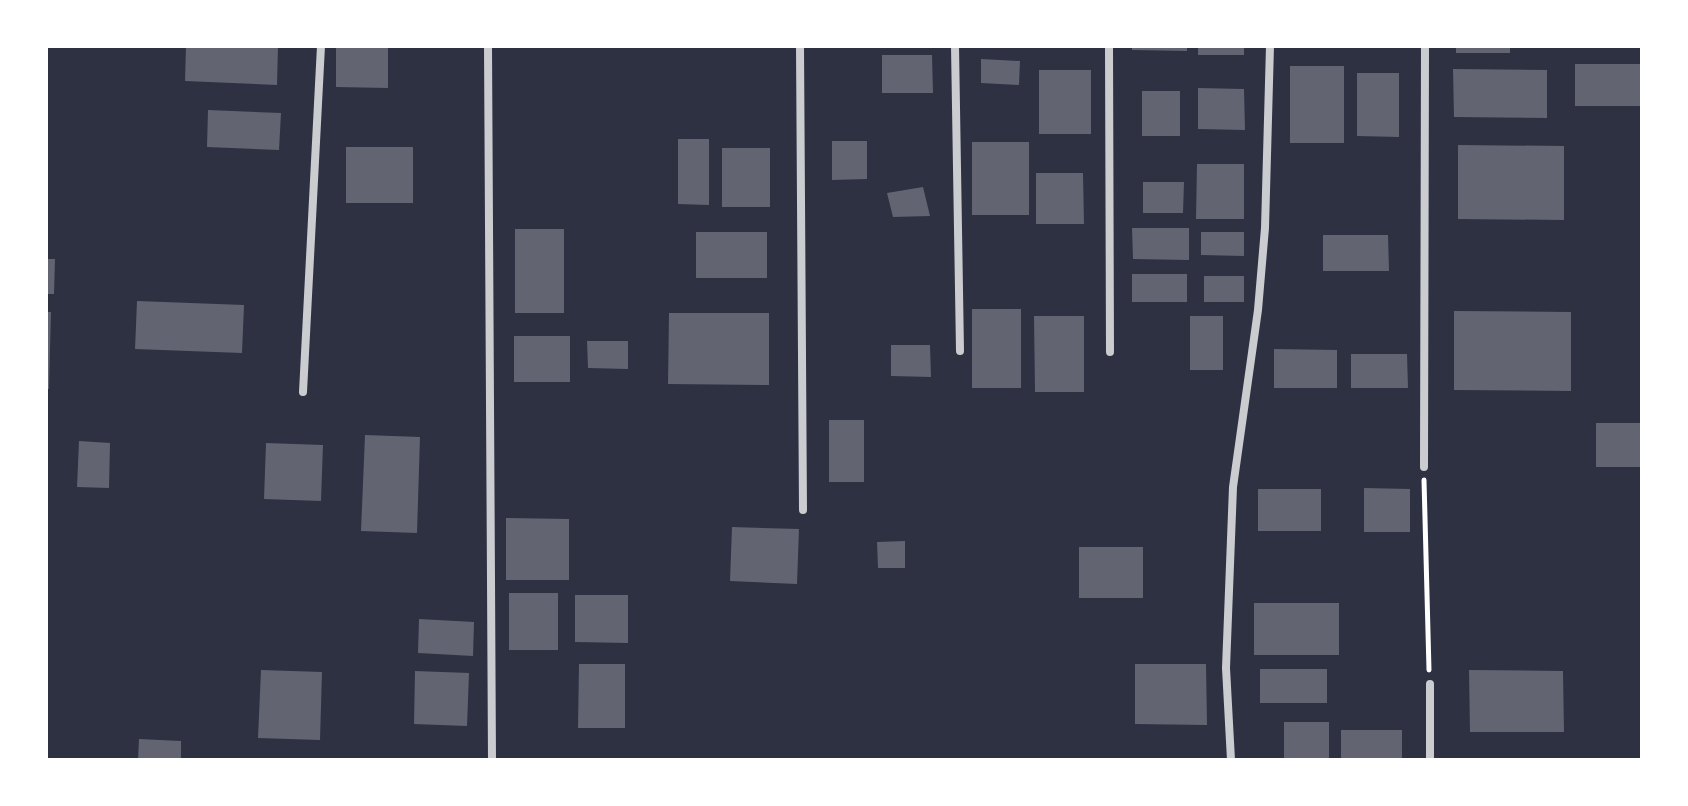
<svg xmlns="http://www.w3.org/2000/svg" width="1688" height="806" viewBox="0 0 1688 806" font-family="Poppins,sans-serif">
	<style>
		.building { fill: #626471 }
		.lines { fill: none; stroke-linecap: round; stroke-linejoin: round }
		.path { stroke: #fff; stroke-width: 5 }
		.minor { stroke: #caccd0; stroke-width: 8 }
	</style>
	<rect width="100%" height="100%" fill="#2d3142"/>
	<path class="building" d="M186 46H278L277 85 185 81Z
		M336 46H388V88L336 87Z
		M1132 46H1187V51L1132 50Z
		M1198 46H1244V55H1198Z
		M1456 46H1510V53H1456Z
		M882 55H932L933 93H882Z
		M981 59 1020 61 1019 85 981 83Z
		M1575 64H1642V106H1575Z
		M1290 66H1344V143H1290Z
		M1453 69 1547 70V118L1454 117Z
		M1039 70H1091V134H1039Z
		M1357 73H1399V137L1357 136Z
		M1198 88 1244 89 1245 130 1198 129Z
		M1142 91H1180V136H1142Z
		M208 110 281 113 279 150 207 147Z
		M678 139H709V205L678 204Z
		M832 141H867V179L832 180Z
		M972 142H1029V215H972Z
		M1458 145 1564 146V220L1458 219Z
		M346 147H413V203H346Z
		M722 148H770V207H722Z
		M1197 164H1244V219H1196Z
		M1036 173H1083L1084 224H1036Z
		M1143 182H1184L1183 213H1143Z
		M923 187 930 216 893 217 887 193Z
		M1132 228H1189V260L1133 259Z
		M515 229H564V313H515Z
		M696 232H767V278H696Z
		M1201 232H1244V256L1201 255Z
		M1323 235H1388L1389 271H1323Z
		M46 259H55L54 294H46Z
		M1132 274H1187V302H1132Z
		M1204 276H1244V302H1204Z
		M137 301 244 305 242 353 135 349Z
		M972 309H1021V388H972Z
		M1454 311 1571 312V391L1454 390Z
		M46 312H51L49 389H46Z
		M669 313H769V385L668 384Z
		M1034 316H1084V392H1035Z
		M1190 316H1223V370H1190Z
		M514 336H570V382H514Z
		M587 341H628V369L588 368Z
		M891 345H930L931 377 891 376Z
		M1274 349 1337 350V388H1274Z
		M1351 354H1407L1408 388H1351Z
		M829 420H864V482H829Z
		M1596 423H1642V467H1596Z
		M365 435 420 437 417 533 361 531Z
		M79 441 110 443 109 488 77 487Z
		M266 443 323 445 321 501 264 499Z
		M1364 488 1410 489V532H1364Z
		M1258 489H1321V531H1258Z
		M506 518 569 519V580H506Z
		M732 527 799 529 797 584 730 581Z
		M905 541V568H878L877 542Z
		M1079 547H1143V598H1079Z
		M509 593H558V650H509Z
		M575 595H628V643L575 642Z
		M1254 603H1339V655H1254Z
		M419 619 474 622 473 656 418 653Z
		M579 664H625V728H578Z
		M1135 664H1206L1207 725 1135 724Z
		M1260 669H1327V703H1260Z
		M261 670 322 672 320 740 258 738Z
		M1469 670 1563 671 1564 732H1470Z
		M415 671 469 673 467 726 414 724Z
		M1284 722H1329V760H1284Z
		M1341 730H1402V760H1341Z
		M139 739 181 741V760H138Z"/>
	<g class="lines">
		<path class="path" d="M1424 480 1429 670"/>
		<path class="minor" d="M488 46 492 760
			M800 46 803 510
			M955 46 960 351
			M1109 46 1110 352
			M303 392 321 46
			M1424 467 1425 46
			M1231 760 1226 668 1233 487 1258 310 1265 228 1270 46
			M1430 760V684"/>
	</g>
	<rect width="1688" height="806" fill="none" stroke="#ffffff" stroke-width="96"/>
</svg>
